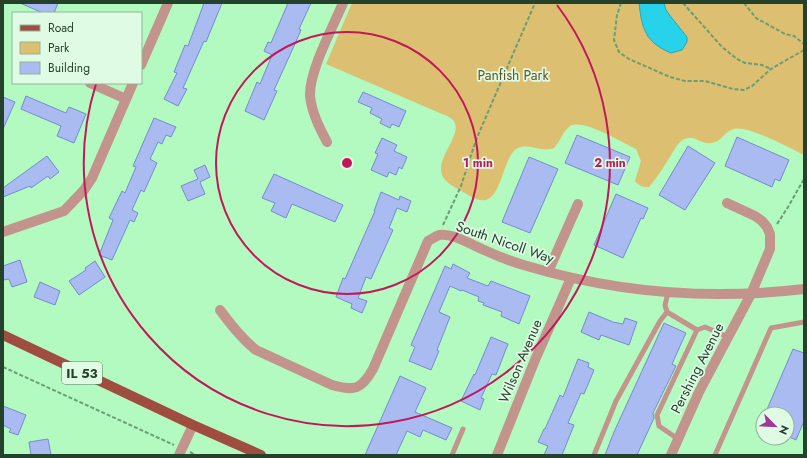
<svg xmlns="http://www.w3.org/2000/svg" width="807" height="458" viewBox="0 0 807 458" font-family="Jost,sans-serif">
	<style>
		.green { fill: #dcbf70 }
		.water { fill: #28d2ea; stroke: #27a7b1 }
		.building { fill: #a9bbf0; stroke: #758bd0 }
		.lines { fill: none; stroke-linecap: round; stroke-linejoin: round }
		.path { stroke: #6b9e75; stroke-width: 2; stroke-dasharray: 4 2; stroke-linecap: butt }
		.service { stroke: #c3948c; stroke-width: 5 }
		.minor { stroke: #c3948c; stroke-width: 10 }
		.primary { stroke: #9f4d41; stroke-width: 10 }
		.ring { fill: none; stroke: #c2185b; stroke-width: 2 }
		.labels { text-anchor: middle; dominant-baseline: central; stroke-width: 3.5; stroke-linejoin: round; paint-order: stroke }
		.shield { fill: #dffbe4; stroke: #5c7a62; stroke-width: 1 }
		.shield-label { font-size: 13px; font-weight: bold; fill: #24422b }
		.park-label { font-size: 14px; fill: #645429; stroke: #dffbe4 }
		.street-label { font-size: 14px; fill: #24422b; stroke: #dffbe4 }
		.centre { fill: #c2185b; stroke: #dffbe4; stroke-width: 2 }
		.ring-label { font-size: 12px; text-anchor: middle; font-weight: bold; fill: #c2185b; stroke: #dffbe4; stroke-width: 3.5; stroke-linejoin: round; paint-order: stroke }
	</style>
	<rect width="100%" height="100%" fill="#b2fac0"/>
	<path class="green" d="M352 3H804V155C789 148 748 125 734 129 724 131 722 142 711 143 699 145 693 131 680 142 676 146 673 152 670 157 663 168 657 178 649 187 642 187 639 186 635 181L641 161 636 149C623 143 583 118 570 126 563 131 560 142 554 148 542 153 530 143 518 148 500 156 503 217 470 196 462 191 448 185 443 177 433 159 465 134 453 120 450 117 446 115 442 114L326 64Z"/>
	<path class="water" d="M639 3H664L666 10 671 17 687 37V42L682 50 671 53C645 42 642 29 639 3Z"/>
	<path class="building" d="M20 3H58L54 13H43Z
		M204 3H222L206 42 204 41 183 88 187 89 178 106 164 99 177 73 174 72 185 45 188 46Z
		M288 3H311L299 29 301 30 294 46 274 90 277 91 264 120 245 111 257 82 260 84 272 55 264 51 268 42 271 43Z
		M363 92 406 111 399 127 392 124 390 128 380 123 382 119 370 113 372 108 358 102Z
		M26 96 66 113 69 107 86 114 74 143 57 136 61 126 21 109Z
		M3 97 15 102 3 129Z
		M154 118 176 127 171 137 166 135 162 144 158 142 150 159 157 163 144 192 141 190 132 210 138 213 134 222 130 220 112 260 99 255 113 220 109 218 122 191 125 193 136 167 133 166Z
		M577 135 630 157 618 185 565 163Z
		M737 137 789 160 780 181 775 179 772 187 725 166Z
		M382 138 397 145 394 151 407 157 402 169 399 167 396 175 389 172 387 177 371 170 378 154 375 153Z
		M688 146 715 163 685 210 659 195Z
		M47 156 59 172 50 179 48 176 31 188 30 186 3 197V188Z
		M529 157 558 169 530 233 502 222Z
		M205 165 210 177 200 182 205 194 188 201 181 186 198 179 194 170Z
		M274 174 343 205 335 222 292 204 286 218 271 211 275 203 262 198Z
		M381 192 399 200 400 196 411 201 407 212 397 208 389 228 393 230 371 279 366 277 358 298 367 301 362 313 351 308 352 304 336 297 343 278 345 279 375 211H374Z
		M616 194 648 208 643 219 641 218 623 258 594 245Z
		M20 260 27 282 12 287 9 279 3 280V266Z
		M95 261 105 277 79 295 69 281 86 270 85 268Z
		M453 264 470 273 467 278 488 286 491 281 530 296 519 324 501 316 502 312 483 305 484 303 478 301 479 297 462 290 461 291 450 286 439 312 450 317 437 350 439 351 431 370 409 361 415 347 411 345 445 266 451 269Z
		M40 282 60 291 55 305 34 297Z
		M589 312 613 322 623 324 625 318 637 322 629 345 601 335 599 340 581 332Z
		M664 323 686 333 672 364 676 366 653 413 654 418 637 455H605L614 432Z
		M491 337 508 344 496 375 492 374 481 398 484 399 480 410 461 401 474 374 475 375Z
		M793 349 804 353V421L796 440 787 436V414H765Z
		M578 359 589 363 588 367 594 370 584 394 581 393 568 423 574 425 562 455H544L548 446 538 442 544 429H545L560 395 563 397Z
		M400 376 426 388 415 412 452 428 446 440 423 430 420 437 407 431 396 455H365Z
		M3 406 26 415 18 435 9 432 11 429 3 425Z
		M48 439 51 455H31L29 442Z"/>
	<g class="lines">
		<path class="path" d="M621 3 617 15 614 40 619 52 629 59 670 77 685 81H705L733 89 744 90 752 86 771 69 804 50
			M683 3 722 47 737 59 745 63 762 65 771 69
			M744 3 756 18 785 34 794 36 804 44
			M777 224 788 207 804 179
			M443 225 461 186 476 140 535 3
			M3 367 174 445
			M190 452 196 455"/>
		<path class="service" d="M668 293 665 305 667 312 697 330
			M678 439 659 426 657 415 697 330 705 327 728 337
			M452 455 463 429
			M594 455 616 401 660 321 667 312
			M715 455 771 328 804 322"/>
		<path class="minor" d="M141 65 168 3
			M90 83 126 99
			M327 142C319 127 312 113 310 96 309 71 333 27 343 3
			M3 232 64 211 84 190 92 178 133 83
			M548 272 578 204
			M220 310C231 325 242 339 256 350L332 385C355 391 361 390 373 369L428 241C432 239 436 236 439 235 454 233 469 244 482 249 497 256 512 262 527 266 617 293 711 300 804 289
			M179 455 193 425
			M497 455 535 360 571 278
			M671 455 699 392 751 294 770 249V234L767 227 762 221 755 216 727 203"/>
		<path class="primary" d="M3 335 193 425 261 455"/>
	</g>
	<g class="ring">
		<circle cx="347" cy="163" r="131"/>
		<path d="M557 5A263 263 0 1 1 96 84"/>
	</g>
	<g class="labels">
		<rect class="shield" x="62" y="362" width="40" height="22" rx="3"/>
		<g class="shield-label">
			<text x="82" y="373">IL 53</text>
		</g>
		<g class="park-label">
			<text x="513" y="75">Panfish Park</text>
		</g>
		<g class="street-label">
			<text transform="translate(505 242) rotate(19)">South Nicoll Way</text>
			<text transform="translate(520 361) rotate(-67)">Wilson Avenue</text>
			<text transform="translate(697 368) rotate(-63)">Pershing Avenue</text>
		</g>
	</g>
	<circle cx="347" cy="163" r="6" class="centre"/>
	<g class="ring-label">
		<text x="478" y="167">1 min</text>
		<text x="610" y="167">2 min</text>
	</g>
	<rect width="807" height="458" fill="none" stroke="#24422b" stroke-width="8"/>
	<rect x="12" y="12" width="130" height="72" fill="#dffbe4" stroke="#94b19a"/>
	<rect x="20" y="25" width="20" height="6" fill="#9f4d41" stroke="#94b19a"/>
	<text x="48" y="32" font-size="12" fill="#24422b">Road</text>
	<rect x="20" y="42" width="20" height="12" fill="#dcbf70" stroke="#94b19a"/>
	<text x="48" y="52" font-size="12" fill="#24422b">Park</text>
	<rect x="20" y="62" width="20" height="12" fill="#a9bbf0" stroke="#94b19a"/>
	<text x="48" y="72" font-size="12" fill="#24422b">Building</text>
	<g transform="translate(775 426) rotate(114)"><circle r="19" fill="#dffbe4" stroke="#94b19a"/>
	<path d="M0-3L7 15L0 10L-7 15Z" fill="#a0389b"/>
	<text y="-6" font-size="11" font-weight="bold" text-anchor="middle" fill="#24422b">N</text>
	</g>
</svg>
